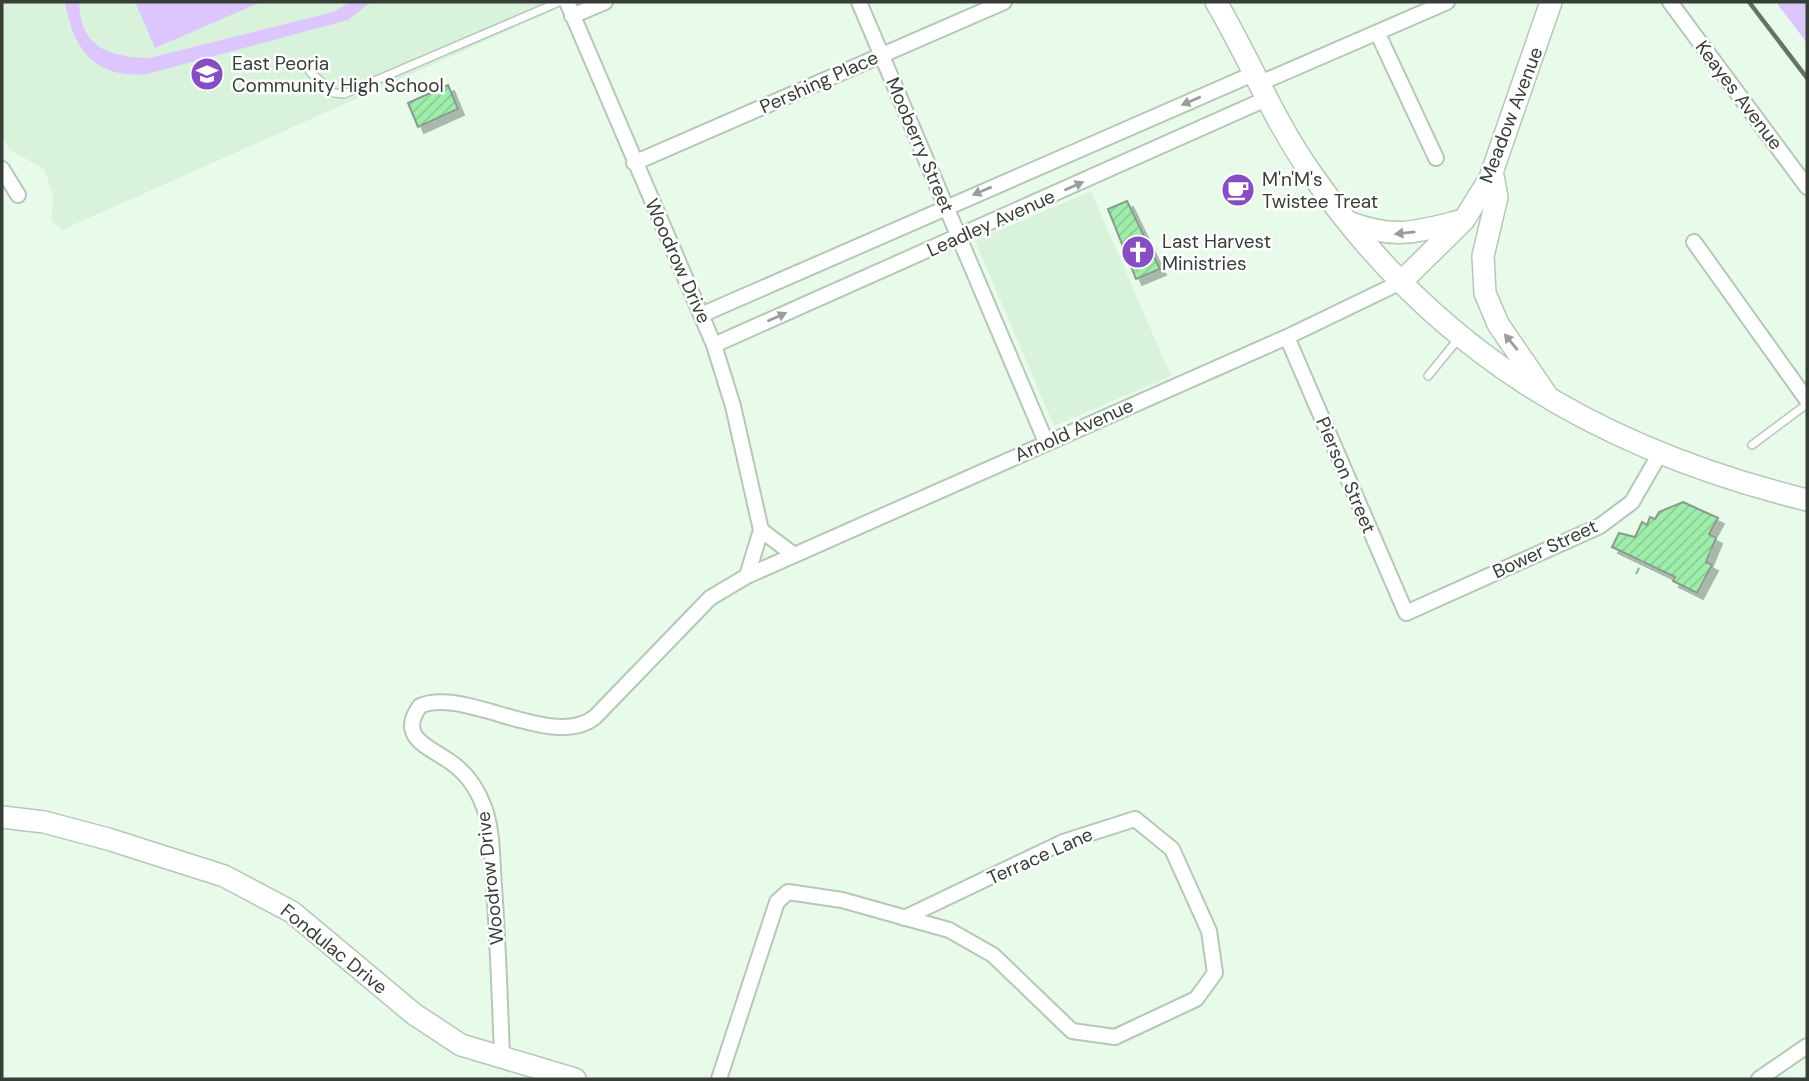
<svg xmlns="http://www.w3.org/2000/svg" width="1809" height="1081" viewBox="0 0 1809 1081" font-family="'DM Sans',sans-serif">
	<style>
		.built { fill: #d9f2dc }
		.green { fill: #ddc6fe }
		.building { fill: url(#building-hatch); stroke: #899b8b; stroke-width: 2; filter: url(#shadow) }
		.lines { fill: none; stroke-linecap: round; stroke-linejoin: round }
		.lane-casing { stroke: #b5c8b7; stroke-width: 10 }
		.street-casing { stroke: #b5c8b7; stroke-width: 18 }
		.secondary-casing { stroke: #b5c8b7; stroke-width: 24 }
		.path { stroke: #a7b6a9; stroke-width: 2.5; stroke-dasharray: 7 3.5; stroke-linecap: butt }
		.lane { stroke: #fff; stroke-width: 7 }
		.street { stroke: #fff; stroke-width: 14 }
		.secondary { stroke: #fff; stroke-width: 21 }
		.rail { stroke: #677268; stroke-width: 4.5 }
		.oneway { fill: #9a9e9b }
		.labels { text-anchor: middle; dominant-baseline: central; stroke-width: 5; stroke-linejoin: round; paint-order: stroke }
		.poi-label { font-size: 19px; fill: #363e37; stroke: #fff; text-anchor: start }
		.street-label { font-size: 19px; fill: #363e37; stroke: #fff }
	</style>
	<defs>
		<pattern id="building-hatch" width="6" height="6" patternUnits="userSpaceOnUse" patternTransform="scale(1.75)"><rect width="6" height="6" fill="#9eedab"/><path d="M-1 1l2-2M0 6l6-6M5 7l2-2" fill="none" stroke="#89cc94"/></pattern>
		<filter id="shadow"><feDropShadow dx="6" dy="6" stdDeviation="0" flood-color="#0004"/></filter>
	</defs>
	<rect width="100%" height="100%" fill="#e8fbea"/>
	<path class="built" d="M2 2H548L553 11 62 230 52 221 53 195 44 169 10 150 2 136Z
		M1091 191 1171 376 1054 426 975 241Z"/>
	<path class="green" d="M65 2H79C80 48 110 57 149 58L333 12 351 2H371L348 20 147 74C96 79 73 50 65 2Z
		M135 2H261L155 48Z
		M1776 2H1807V43Z"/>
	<path class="building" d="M448 85 458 109 418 127 408 103Z
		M1127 201 1160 269 1136 279 1108 209Z
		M1683 502 1718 518 1709 534 1716 538 1706 562 1712 565 1697 593 1673 581 1675 577 1612 547 1619 533 1635 537 1642 522 1647 525 1650 517 1655 519 1659 512Z"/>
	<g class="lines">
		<defs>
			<path id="lane" d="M310 72 334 93 344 94 559 2
				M1428 376 1459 338
				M1752 445 1807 404"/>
			<path id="street" d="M567 2 714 345 733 406 761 530 747 576
				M859 2 1046 442
				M1670 2 1807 187
				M572 16 605 2
				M1378 34 1436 158
				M1258 84 1447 2
				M634 163 1004 2
				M2 169 18 195
				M1694 242 1807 400
				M701 315 1253 74
				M1287 337 1406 613 1600 526 1632 502 1659 455
				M714 345 1266 99
				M761 530 794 555
				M502 1057C500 1000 498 943 494 886 492 861 493 831 484 807 477 788 466 772 449 761 429 747 397 737 420 706 464 686 553 751 595 717L710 598 747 576 1287 337 1401 282
				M719 1079 777 902 788 892 842 900 949 930 993 955 1072 1031 1115 1037 1196 999 1215 973 1209 931 1172 849 1135 819 1063 842 904 918
				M1759 1079 1807 1046"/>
			<path id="secondary" d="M1216 2C1249 58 1273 119 1311 173 1436 353 1597 448 1807 500
				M1492 171 1497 197 1483 256 1485 293 1498 324 1546 394
				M1348 222C1397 240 1415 232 1464 220
				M1401 282 1464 220 1490 178 1551 2
				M2 817 44 822 108 839 224 876 292 912 414 1014 461 1045 575 1079"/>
		</defs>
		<use href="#lane" class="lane-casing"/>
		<use href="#street" class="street-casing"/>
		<use href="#secondary" class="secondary-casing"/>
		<path class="path" d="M1710 555 1714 547
			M1636 574 1643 560"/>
		<use href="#lane" class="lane"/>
		<use href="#street" class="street"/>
		<use href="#secondary" class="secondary"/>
		<path class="rail" d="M1749 2 1807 78"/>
	</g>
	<defs><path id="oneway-solid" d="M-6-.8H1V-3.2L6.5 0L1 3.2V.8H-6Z" transform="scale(1.75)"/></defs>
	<g class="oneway">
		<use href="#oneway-solid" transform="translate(1191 101) rotate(157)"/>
		<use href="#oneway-solid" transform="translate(1074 186) rotate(-24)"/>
		<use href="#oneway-solid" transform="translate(982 191) rotate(157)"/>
		<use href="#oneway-solid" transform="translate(1405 233) rotate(174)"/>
		<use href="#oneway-solid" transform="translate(777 317) rotate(-24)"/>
		<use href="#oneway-solid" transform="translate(1511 342) rotate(-129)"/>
	</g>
	<defs>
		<symbol id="school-disc" viewBox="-11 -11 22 22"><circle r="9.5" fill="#874dc3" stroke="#fff"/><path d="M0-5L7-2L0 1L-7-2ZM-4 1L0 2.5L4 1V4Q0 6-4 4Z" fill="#fff"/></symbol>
		<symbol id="cafe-disc" viewBox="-11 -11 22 22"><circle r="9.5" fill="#874dc3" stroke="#fff"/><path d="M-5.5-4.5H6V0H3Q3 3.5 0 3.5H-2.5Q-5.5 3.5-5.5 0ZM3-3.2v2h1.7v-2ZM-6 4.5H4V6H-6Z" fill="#fff"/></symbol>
		<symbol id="church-disc" viewBox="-11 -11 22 22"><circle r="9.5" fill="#874dc3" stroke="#fff"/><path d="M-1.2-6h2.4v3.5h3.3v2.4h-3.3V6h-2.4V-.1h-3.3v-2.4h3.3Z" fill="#fff"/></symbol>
	</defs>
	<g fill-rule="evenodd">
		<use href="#school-disc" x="188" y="55" width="38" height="38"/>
		<use href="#cafe-disc" x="1219" y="171" width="38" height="38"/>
		<use href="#church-disc" x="1119" y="233" width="38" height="38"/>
	</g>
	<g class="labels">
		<g class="poi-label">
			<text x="232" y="63">East Peoria<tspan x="232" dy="22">Community High School</tspan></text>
			<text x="1262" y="179">M'n'M's<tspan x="1262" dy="22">Twistee Treat</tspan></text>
			<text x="1162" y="241">Last Harvest<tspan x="1162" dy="22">Ministries</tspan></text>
		</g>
		<g class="street-label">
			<text transform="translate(819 82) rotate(-24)">Pershing Place</text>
			<text transform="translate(1739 95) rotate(53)">Keayes Avenue</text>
			<text transform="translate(1511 115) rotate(-69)">Meadow Avenue</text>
			<text transform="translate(920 145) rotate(67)">Mooberry Street</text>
			<text transform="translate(991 223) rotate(-24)">Leadley Avenue</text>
			<text transform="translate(678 261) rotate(66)">Woodrow Drive</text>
			<text transform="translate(1074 430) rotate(-24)">Arnold Avenue</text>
			<text transform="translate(1346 475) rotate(67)">Pierson Street</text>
			<text transform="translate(1545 549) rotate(-25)">Bower Street</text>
			<text transform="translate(1040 856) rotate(-24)">Terrace Lane</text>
			<text transform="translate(490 878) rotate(-96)">Woodrow Drive</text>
			<text transform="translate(334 949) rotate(39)">Fondulac Drive</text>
		</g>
	</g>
	<rect width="1809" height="1081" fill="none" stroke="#363e37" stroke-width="7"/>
</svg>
